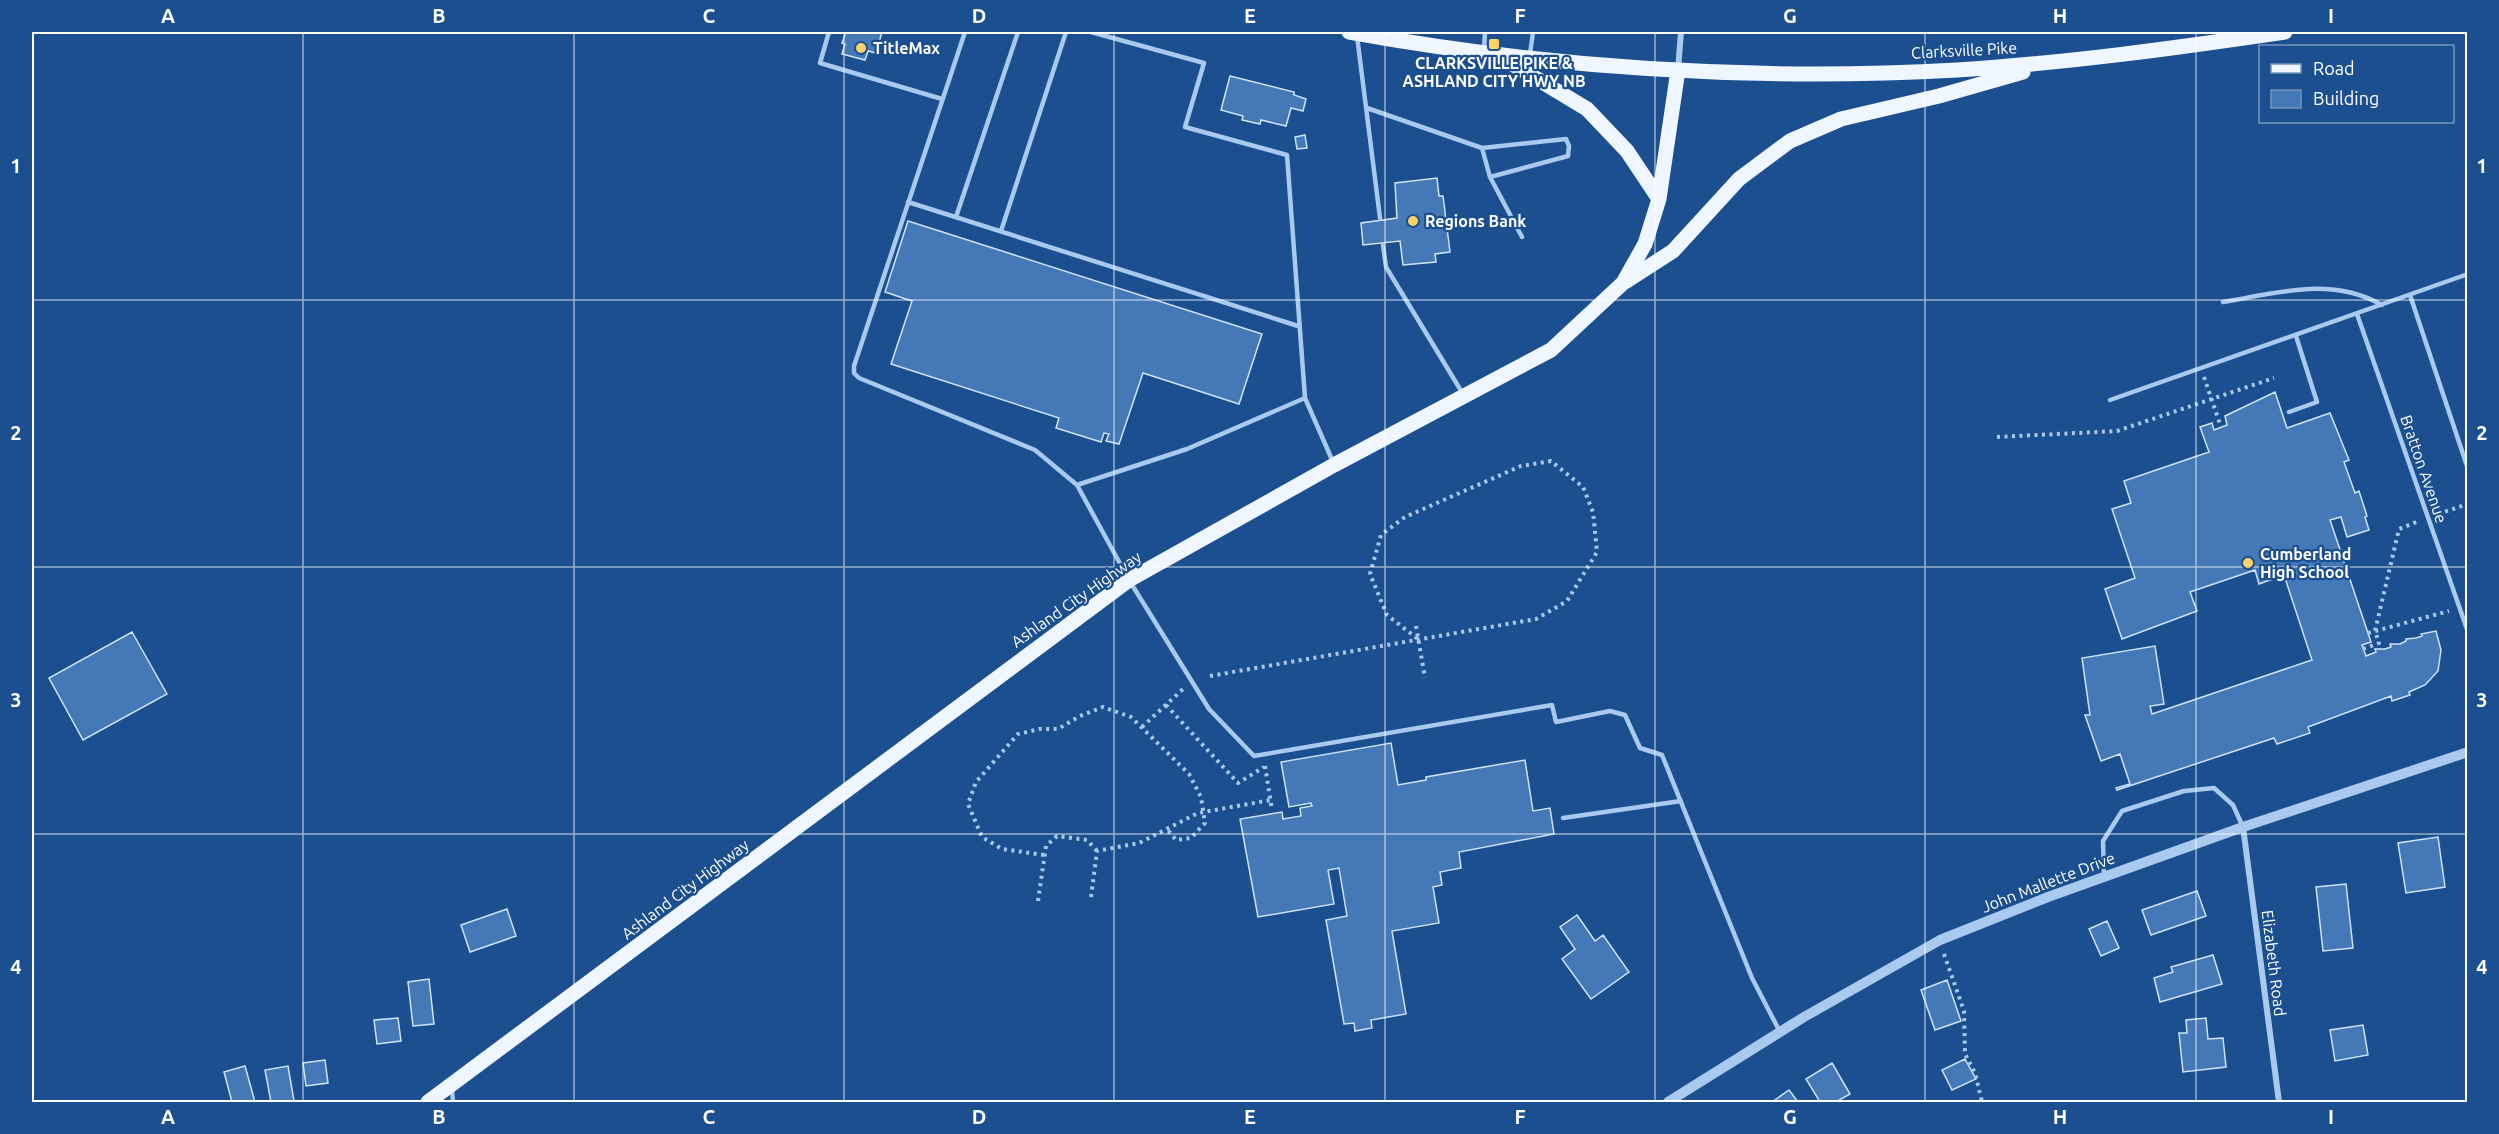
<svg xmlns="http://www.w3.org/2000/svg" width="2499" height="1134" viewBox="0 0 2499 1134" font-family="Ubuntu,sans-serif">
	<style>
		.building { fill: #4478b7; stroke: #cfe3fa; stroke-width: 1.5 }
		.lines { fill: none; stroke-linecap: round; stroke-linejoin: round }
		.path { stroke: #a9c9ee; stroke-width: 4; stroke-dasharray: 3 4.5; stroke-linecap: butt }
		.service { stroke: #a9c9ee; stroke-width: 4.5 }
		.minor { stroke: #a9c9ee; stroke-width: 6 }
		.tertiary { stroke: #a9c9ee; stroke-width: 10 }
		.primary { stroke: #f0f6ff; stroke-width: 15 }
		.grid { fill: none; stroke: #fff; stroke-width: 1.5; stroke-opacity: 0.55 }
		.poi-dot { fill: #ffd166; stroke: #1b4f8f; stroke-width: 2 }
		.labels { text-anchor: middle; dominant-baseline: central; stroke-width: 4.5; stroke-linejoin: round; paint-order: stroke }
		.poi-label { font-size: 16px; font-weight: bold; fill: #fff; stroke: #1b4f8f; text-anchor: start }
		.street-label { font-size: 16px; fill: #fff; stroke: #1b4f8f }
		.neatline { fill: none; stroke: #fff; stroke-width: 2 }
		.grid-label { font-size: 20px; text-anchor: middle; font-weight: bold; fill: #fff }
	</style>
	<rect width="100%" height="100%" fill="#1b4f8f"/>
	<path class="building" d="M846 32H882L876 53 868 51 865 60 842 54 845 44 842 43Z
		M1230 76 1294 92V95L1306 99 1303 111 1291 108 1286 126 1261 120 1260 124 1242 120 1243 116 1221 110Z
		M1305 135 1307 148 1297 149 1295 137Z
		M1437 178 1439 196H1443L1450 252 1435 254 1436 262 1403 265 1400 241 1363 245 1361 223 1397 218 1395 183Z
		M908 221 1262 334 1239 404 1143 373 1119 444 1106 441 1109 434 1104 433 1101 442 1056 428 1059 418 891 364 912 301 885 292Z
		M2275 392 2287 428 2330 413 2349 460 2344 462 2355 493 2359 491 2367 516 2365 517 2369 530 2347 537 2341 517 2330 520 2371 642 2362 645 2366 656 2376 652 2375 649H2385L2391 647 2390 644H2400L2406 641V639L2416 638 2422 636 2421 634 2436 631 2441 650 2438 671 2425 685 2409 692 2410 695 2392 701 2391 696 2308 727 2310 733 2277 744 2274 738 2117 790 2116 788 2130 784 2120 754 2101 761 2085 715H2090L2082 658 2155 646 2164 704 2150 706 2152 714 2312 660 2284 575 2259 584 2255 570 2190 592 2197 611 2122 639 2105 589 2135 578 2112 509 2131 503 2124 481 2209 452 2200 427 2212 423 2214 430 2227 425 2225 416Z
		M132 632 167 694 83 740 49 678Z
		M1391 743 1398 785 1426 780V777L1525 760 1533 811 1550 808 1554 834 1459 852 1461 868 1440 872 1442 885 1433 887 1439 923 1392 931 1406 1014 1371 1020 1372 1028 1355 1031 1354 1023 1344 1024 1326 920 1347 916 1339 868 1328 870 1334 904 1258 917 1240 819 1282 812 1283 819 1301 816 1300 808 1312 806 1311 803 1289 807 1281 762Z
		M2438 837 2445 887 2406 893 2398 843Z
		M2346 884 2353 948 2323 951 2316 887Z
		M2197 891 2206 916 2151 935 2142 910Z
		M507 909 516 936 470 952 461 925Z
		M1577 915 1595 941 1603 935 1629 972 1591 999 1562 959 1575 949 1560 927Z
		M2107 921 2119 948 2101 956 2089 929Z
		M2213 955 2222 984 2160 1002 2154 978 2173 972 2171 967Z
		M429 979 434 1024 413 1026 408 982Z
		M1947 980 1961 1021 1935 1030 1921 990Z
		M398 1018 401 1041 377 1044 374 1020Z
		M2206 1018 2208 1039 2223 1038 2226 1067 2183 1072 2179 1033H2187L2186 1020Z
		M2363 1025 2368 1055 2335 1061 2330 1030Z
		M1965 1059 1976 1079 1952 1090 1942 1070Z
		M325 1060 328 1083 306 1086 303 1063Z
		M1832 1063 1850 1094 1836 1102H1820L1806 1079Z
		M245 1066 255 1102H232L224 1072Z
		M288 1066 294 1101 271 1102 265 1070Z
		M1789 1090 1798 1102H1772Z"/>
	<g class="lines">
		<path class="path" d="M2204 377 2221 427
			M1997 437 2117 431 2274 378
			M2438 514 2468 504
			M1416 626 1425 678
			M2368 633 2449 611
			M2363 649 2379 643 2375 631 2399 529 2419 521
			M1210 676 1536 619 1567 601 1597 552 1593 512 1583 487 1551 461 1521 466 1405 517 1381 535 1370 574 1387 615 1418 639
			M1166 705 1238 783 1264 767
			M1142 727 1183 689
			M1265 766 1272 810
			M1044 855 1002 849 982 837 968 804 976 782 1018 734 1040 729H1058L1080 716 1103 707 1131 717 1189 774 1201 797 1205 823 1191 838 1176 840 1166 828
			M1091 897 1097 851 1139 843 1198 813 1271 800
			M1038 901 1046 846 1057 836 1087 840 1097 851
			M1944 954 1964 1011 1965 1054 1975 1073 1982 1102"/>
		<path class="service" d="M829 32 820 63 942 99
			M965 32 854 366V373L859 378 1035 450 1077 485 1129 580 1209 709 1254 756 1552 705 1556 722 1610 711 1625 715 1640 748 1662 755 1752 978 1780 1032
			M1091 32 1204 63 1185 127 1287 155 1305 398 1333 462
			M1357 36 1380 218
			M1484 50 1485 32
			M1530 54 1533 32
			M1367 108 1482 148 1566 139 1569 146 1568 156 1490 177
			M1482 148 1490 177 1522 237
			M908 202 1298 326
			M956 217 1018 32
			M1001 231 1066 32
			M1383 245 1386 267 1463 394
			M2410 295 2468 469
			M2223 302C2277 293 2331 276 2382 305
			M2357 314 2468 632
			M2110 400 2468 274
			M2289 412 2317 402 2296 336
			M1077 485 1187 449 1305 398
			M1563 818 1681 801
			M2104 875 2103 841 2122 811 2184 791 2214 788 2233 805 2243 827
			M452 1090 453 1102"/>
		<path class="minor" d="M1678 70 1681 32
			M2243 827 2279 1102"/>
		<path class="tertiary" d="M1668 1102 1804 1017 1940 940 2048 897 2243 827 2468 752"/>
		<path class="primary" d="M1349 32C1548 68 1755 81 1957 70 2067 63 2176 48 2285 32
			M1499 56 1587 109 1627 151 1659 199
			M1625 282 1673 251 1739 179 1790 141 1841 119 1939 96 2023 72
			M428 1102 1129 580 1334 465 1551 350 1623 283 1645 244 1659 199 1678 70"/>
	</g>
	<path class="grid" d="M303 32V1102M574 32V1102M844 32V1102M1114 32V1102M1385 32V1102M1655 32V1102M1925 32V1102M2196 32V1102M32 300H2468M32 567H2468M32 834H2468"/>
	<g class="poi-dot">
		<rect x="1488" y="38" width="12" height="12" rx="3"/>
		<circle cx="861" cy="48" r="6"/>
		<circle cx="1413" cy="221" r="6"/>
		<circle cx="2248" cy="563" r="6"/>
	</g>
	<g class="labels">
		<g class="poi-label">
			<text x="873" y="48">TitleMax</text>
			<text x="1494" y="63" text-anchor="middle">CLARKSVILLE PIKE &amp;<tspan x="1494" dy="18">ASHLAND CITY HWY NB</tspan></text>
			<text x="1425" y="221">Regions Bank</text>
			<text x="2260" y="554">Cumberland<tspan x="2260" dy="18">High School</tspan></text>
		</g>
		<g class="street-label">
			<text transform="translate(1964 50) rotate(-3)">Clarksville Pike</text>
			<text transform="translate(2424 469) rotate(71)">Bratton Avenue</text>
			<text transform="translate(1076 599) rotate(-35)">Ashland City Highway</text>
			<text transform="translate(2048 882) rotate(-21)">John Mallette Drive</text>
			<text transform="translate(685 889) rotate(-37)">Ashland City Highway</text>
			<text transform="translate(2274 963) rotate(83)">Elizabeth Road</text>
		</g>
	</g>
	<rect width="2499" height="1134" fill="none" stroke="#1b4f8f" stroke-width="66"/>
	<rect x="2259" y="45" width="195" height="78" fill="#1b4f8f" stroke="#7695bc" stroke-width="1.5"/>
	<rect x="2271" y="64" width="30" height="9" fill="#f0f6ff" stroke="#7695bc" stroke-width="1.5"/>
	<text x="2313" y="75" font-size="18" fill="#ffffff">Road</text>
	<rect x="2271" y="90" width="30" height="18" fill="#4478b7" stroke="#7695bc" stroke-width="1.5"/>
	<text x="2313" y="105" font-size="18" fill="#ffffff">Building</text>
	<rect x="33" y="33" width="2433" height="1068" class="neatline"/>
	<g class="grid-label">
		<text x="168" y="23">A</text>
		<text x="439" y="23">B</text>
		<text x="709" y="23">C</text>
		<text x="979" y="23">D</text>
		<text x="1250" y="23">E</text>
		<text x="1520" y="23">F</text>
		<text x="1790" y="23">G</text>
		<text x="2060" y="23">H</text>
		<text x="2331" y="23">I</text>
		<text x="16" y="173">1</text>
		<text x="2482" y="173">1</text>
		<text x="16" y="440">2</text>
		<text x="2482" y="440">2</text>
		<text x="16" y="707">3</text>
		<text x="2482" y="707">3</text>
		<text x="16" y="974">4</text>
		<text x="2482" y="974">4</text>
		<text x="168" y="1124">A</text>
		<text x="439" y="1124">B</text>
		<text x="709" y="1124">C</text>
		<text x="979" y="1124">D</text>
		<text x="1250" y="1124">E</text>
		<text x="1520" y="1124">F</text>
		<text x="1790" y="1124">G</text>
		<text x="2060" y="1124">H</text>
		<text x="2331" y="1124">I</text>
	</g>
</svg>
